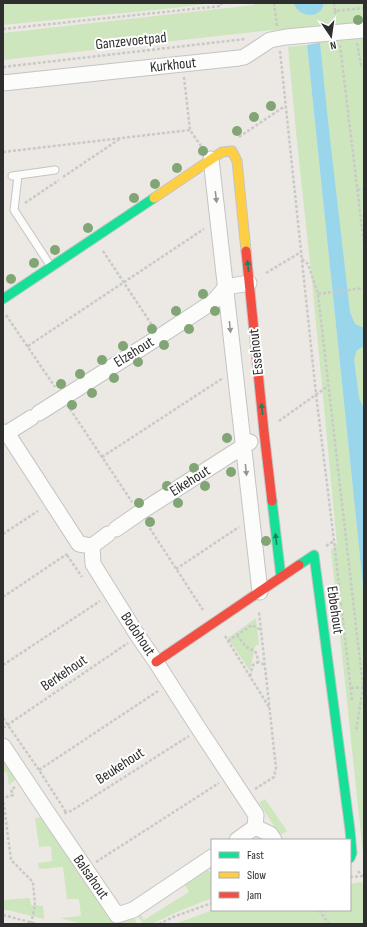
<svg xmlns="http://www.w3.org/2000/svg" width="367" height="927" viewBox="0 0 367 927" font-family="'Sofia Sans Condensed',sans-serif">
	<style>
		.green { fill: #cee6be }
		.water { fill: #99d6ec }
		.lines { fill: none; stroke-linecap: round; stroke-linejoin: round }
		.lane-casing { stroke: #c5c4c5; stroke-width: 9 }
		.street-casing { stroke: #c5c4c5; stroke-width: 17 }
		.fast-casing { stroke: #c5c4c5; stroke-width: 11 }
		.slow-casing { stroke: #c5c4c5; stroke-width: 11 }
		.jam-casing { stroke: #c5c4c5; stroke-width: 11 }
		.path { stroke: #c9c9c8; stroke-width: 2.5; stroke-dasharray: 3 2; stroke-linecap: butt }
		.lane { stroke: #fcfcfb; stroke-width: 7 }
		.street { stroke: #fcfcfb; stroke-width: 15 }
		.fast { stroke: #16e098; stroke-width: 9 }
		.slow { stroke: #ffcf43; stroke-width: 9 }
		.jam { stroke: #f24e42; stroke-width: 9 }
		.path-bridge { stroke: #c9c9c8; stroke-width: 2.5; stroke-dasharray: 3 2; stroke-linecap: butt }
		.tree { fill: #82a575 }
		.oneway { fill: #959594 }
		.oneway2 { fill: #237e5e }
		.labels { text-anchor: middle; dominant-baseline: central; stroke-width: 4; stroke-linejoin: round; paint-order: stroke }
		.street-label { font-size: 15px; fill: #2e2e2e; stroke: #fff }
	</style>
	<rect width="100%" height="100%" fill="#ece8e4"/>
	<path class="green" d="M3 3H214L174 8 3 25Z
		M254 3H364V515L311 30H272L3 60V33L254 5Z
		M307 45 364 596V863L331 550 337 544 336 534 312 281 297 142 288 47Z
		M256 618 259 644 255 646 250 671 228 638Z
		M3 757 17 778 9 785 7 772H3Z
		M265 799 287 831 280 835 259 803Z
		M42 817 109 918 115 922 126 921 134 917 137 924H82L60 918 81 916 79 899H67L63 867 39 869 38 863 52 861 51 846 39 847 35 818Z
		M207 868 212 875V898L177 912 152 924H143L137 914 139 912 144 920 189 892 184 884Z
		M361 882 364 883V924H175L213 910H350V884Z
		M30 898 31 905 43 906 44 917V919L3 909V900Z"/>
	<path class="water" d="M294 3H324C323 6 322 10 319 12 313 17 302 15 297 9 296 8 295 5 294 3Z
		M320 43 328 121 350 312 355 324 364 328V346L357 350 354 359 359 398 364 408V596L307 45Z"/>
	<g class="lines">
		<defs>
			<path id="lane" d="M12 176 55 170
				M18 176 14 210 50 265"/>
			<path id="street" d="M3 83 239 58 244 57 255 50 270 40 286 37 364 30
				M211 159 260 592
				M39 413 159 337 214 301 226 287 249 283
				M3 432 7 433 79 544 92 546 93 564 138 636 156 662 199 729 256 815 255 827
				M7 433 31 418
				M116 529 139 513 250 442
				M92 546 108 534
				M3 746 53 821 117 915 133 910 212 857
				M255 827 270 834 274 840
				M237 840 255 827"/>
			<path id="fast" d="M3 299 154 198
				M272 501 281 577
				M299 565 314 555 350 830 352 853 350 858"/>
			<path id="slow" d="M154 198 222 152 232 151 237 161 246 251"/>
			<path id="jam" d="M246 251 264 432 272 501
				M156 662 299 565"/>
		</defs>
		<use href="#lane" class="lane-casing"/>
		<use href="#street" class="street-casing"/>
		<use href="#fast" class="fast-casing"/>
		<use href="#slow" class="slow-casing"/>
		<use href="#jam" class="jam-casing"/>
		<path class="path" d="M274 3 277 26
			M334 3 335 11 364 8
			M335 11 336 18
			M3 29 221 6V3
			M357 43 361 65 364 67
			M340 45 364 245
			M280 51 316 394 334 541 352 700
			M3 67 245 39
			M184 77 190 130
			M239 137 285 106
			M3 152 190 130 201 146
			M63 177 121 138
			M357 190 364 189
			M25 203 59 180
			M103 251 152 325
			M302 259 308 264 318 294 363 687 356 732
			M266 273 301 252
			M318 294 364 288
			M6 315 55 387
			M28 346 204 229
			M70 409 132 502
			M279 421 328 386
			M102 457 223 378
			M147 524 203 610
			M3 534 38 511
			M326 546 334 541
			M67 555 82 577
			M176 569 239 527
			M3 597 67 554
			M237 635 246 647 255 651 257 655 258 662 265 665
			M225 636 269 707
			M228 641 252 625 261 630
			M3 665 100 601
			M250 676 253 665 258 662
			M351 688 364 687
			M3 718 39 770 66 812
			M3 728 128 643
			M39 770 158 691
			M15 787 11 790 13 795 3 798 11 860 33 882 35 905
			M255 789 274 777 276 768 259 612
			M64 813 71 811 189 736
			M96 862 219 783
			M358 871 362 876
			M350 877 364 876
			M319 910 329 924
			M3 915 37 924
			M159 924 173 917 212 903"/>
		<use href="#lane" class="lane"/>
		<use href="#street" class="street"/>
		<use href="#fast" class="fast"/>
		<use href="#slow" class="slow"/>
		<use href="#jam" class="jam"/>
		<path class="path-bridge" d="M31 924 35 905"/>
	</g>
	<g class="tree">
		<circle cx="358" cy="20" r="5"/>
		<circle cx="271" cy="106" r="5"/>
		<circle cx="254" cy="117" r="5"/>
		<circle cx="237" cy="131" r="5"/>
		<circle cx="203" cy="151" r="5"/>
		<circle cx="177" cy="168" r="5"/>
		<circle cx="155" cy="184" r="5"/>
		<circle cx="134" cy="198" r="5"/>
		<circle cx="88" cy="228" r="5"/>
		<circle cx="55" cy="250" r="5"/>
		<circle cx="34" cy="263" r="5"/>
		<circle cx="11" cy="279" r="5"/>
		<circle cx="203" cy="294" r="5"/>
		<circle cx="176" cy="311" r="5"/>
		<circle cx="215" cy="311" r="5"/>
		<circle cx="152" cy="329" r="5"/>
		<circle cx="189" cy="329" r="5"/>
		<circle cx="164" cy="345" r="5"/>
		<circle cx="123" cy="346" r="5"/>
		<circle cx="102" cy="360" r="5"/>
		<circle cx="138" cy="362" r="5"/>
		<circle cx="80" cy="374" r="5"/>
		<circle cx="114" cy="378" r="5"/>
		<circle cx="61" cy="384" r="5"/>
		<circle cx="92" cy="393" r="5"/>
		<circle cx="72" cy="405" r="5"/>
		<circle cx="227" cy="438" r="5"/>
		<circle cx="194" cy="468" r="5"/>
		<circle cx="231" cy="472" r="5"/>
		<circle cx="167" cy="486" r="5"/>
		<circle cx="205" cy="486" r="5"/>
		<circle cx="139" cy="503" r="5"/>
		<circle cx="178" cy="503" r="5"/>
		<circle cx="150" cy="522" r="5"/>
		<circle cx="266" cy="541" r="5"/>
	</g>
	<defs><path id="oneway-solid" d="M-6-.8H1V-3.2L6.5 0L1 3.2V.8H-6Z"/></defs>
	<g class="oneway">
		<use href="#oneway-solid" transform="translate(216 197) rotate(83)"/>
		<use href="#oneway-solid" transform="translate(230 327) rotate(84)"/>
		<use href="#oneway-solid" transform="translate(246 470) rotate(84)"/>
	</g>
	<g class="oneway2">
		<use href="#oneway-solid" transform="translate(248 266) rotate(-96)"/>
		<use href="#oneway-solid" transform="translate(262 409) rotate(-96)"/>
		<use href="#oneway-solid" transform="translate(276 539) rotate(-97)"/>
	</g>
	<g class="labels">
		<g class="street-label">
			<text transform="translate(131 41) rotate(-6)">Ganzevoetpad</text>
			<text transform="translate(173 65) rotate(-6)">Kurkhout</text>
			<text transform="translate(134 352) rotate(-32)">Elzehout</text>
			<text transform="translate(256 352) rotate(-96)">Essehout</text>
			<text transform="translate(190 481) rotate(-32)">Eikehout</text>
			<text transform="translate(335 610) rotate(82)">Ebbehout</text>
			<text transform="translate(138 634) rotate(56)">Bodohout</text>
			<text transform="translate(64 673) rotate(-34)">Berkehout</text>
			<text transform="translate(120 766) rotate(-33)">Beukehout</text>
			<text transform="translate(91 877) rotate(55)">Balsahout</text>
		</g>
	</g>
	<rect width="367" height="927" fill="none" stroke="#2e2e2e" stroke-width="8"/>
	<rect x="211" y="839" width="140" height="72" fill="#ffffff" stroke="#ababab"/>
	<rect x="219" y="852" width="20" height="6" fill="#16e098" stroke="#ababab"/>
	<text x="247" y="859" font-size="12" fill="#2e2e2e">Fast</text>
	<rect x="219" y="872" width="20" height="6" fill="#ffcf43" stroke="#ababab"/>
	<text x="247" y="879" font-size="12" fill="#2e2e2e">Slow</text>
	<rect x="219" y="892" width="20" height="6" fill="#f24e42" stroke="#ababab"/>
	<text x="247" y="899" font-size="12" fill="#2e2e2e">Jam</text>
	<g transform="translate(331 36) rotate(167)" stroke="#ffffff" stroke-width="3" paint-order="stroke">
	<path d="M0-3L7 15L0 10L-7 15Z" fill="#2e2e2e"/>
	<text y="-6" font-size="11" font-weight="bold" text-anchor="middle" fill="#2e2e2e">N</text>
	</g>
</svg>
